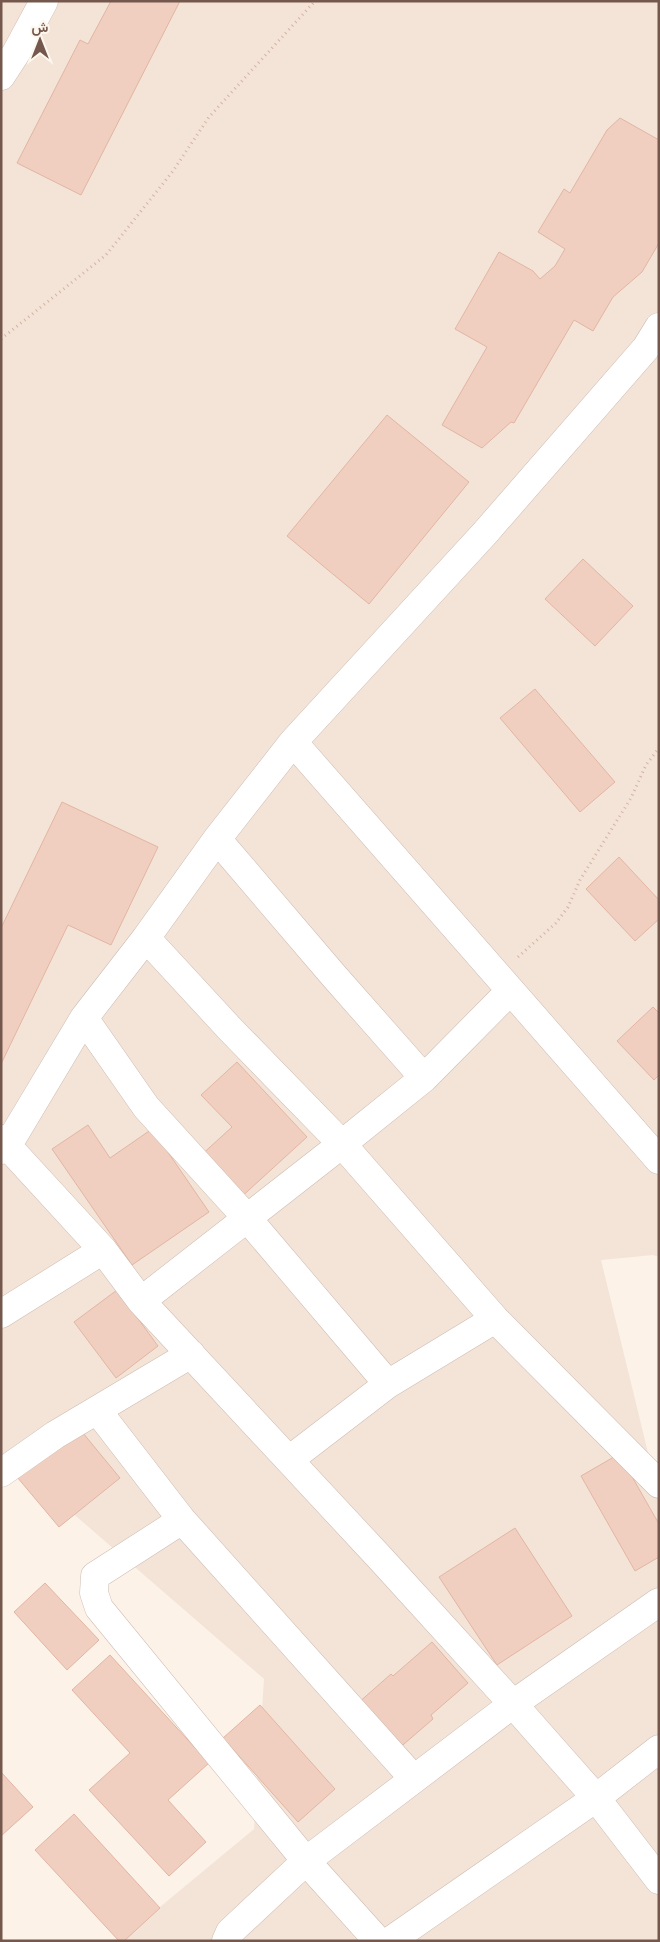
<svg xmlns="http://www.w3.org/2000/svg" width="660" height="1942" viewBox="0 0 660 1942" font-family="'Varela Round',Vazirmatn,sans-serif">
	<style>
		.residential { fill: #f3e4d7 }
		.building { fill: #f0cfc1; stroke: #e2b5a2 }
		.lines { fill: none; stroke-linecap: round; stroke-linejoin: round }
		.street-casing { stroke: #cfbcb1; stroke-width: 29 }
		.secondary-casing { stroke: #d2bbaf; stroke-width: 29 }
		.path { stroke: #d5b2a4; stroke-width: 3; stroke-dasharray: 1 4; stroke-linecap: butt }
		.street { stroke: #fff; stroke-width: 28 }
		.secondary { stroke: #fff; stroke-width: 28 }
	</style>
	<rect width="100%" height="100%" fill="#fcf2e8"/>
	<path class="residential" d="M1 1H659V1257L653 1255 601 1260 652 1469 659 1472V1941H119L254 1829 264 1679 17 1465 1 1474Z"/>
	<path class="building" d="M111 1H180L81 195 17 163 80 40 88 44Z
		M620 118 659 140V243L642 272 613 297 593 331 574 320 514 423 511 422 482 448 442 425 487 347 455 329 499 252 533 271 540 279 555 266 565 249 538 232 564 189 570 193 607 130Z
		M387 415 469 482 369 604 287 536Z
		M583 559 633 606 595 646 545 599Z
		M535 689 615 782 580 812 500 718Z
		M62 802 158 847 111 945 68 925 1 1064V928Z
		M619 857 659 900V919L635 941 586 889Z
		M653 1007 659 1013V1075L654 1080 617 1041Z
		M237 1062 307 1137 238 1200 198 1158 232 1127 201 1095Z
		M88 1125 110 1158 152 1129 209 1212 132 1265 52 1149Z
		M117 1290 158 1346 116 1378 74 1322Z
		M78 1427 120 1478 59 1527 17 1477Z
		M619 1454 659 1524V1557L635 1571 581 1476Z
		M515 1528 572 1616 497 1665 439 1577Z
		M45 1583 99 1640 67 1670 14 1612Z
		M432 1642 468 1683 431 1715 433 1719 397 1750 357 1704 391 1674 393 1676Z
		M110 1655 209 1763 168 1800 206 1842 169 1876 89 1790 130 1753 72 1690Z
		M260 1705 335 1789 298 1822 223 1738Z
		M1 1772 33 1807 1 1836Z
		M74 1814 160 1908 124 1941H119L35 1850Z"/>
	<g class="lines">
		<defs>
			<path id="street" d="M293 742 659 1160
				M217 839 334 976 424 1078
				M146 938 230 1029 342 1144 495 1319 659 1484
				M84 1018 146 1107 247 1218 388 1384
				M1 1139 103 1250 141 1301 381 1559 513 1704 596 1798 659 1880
				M1 1150 8 1145 84 1018 146 938 217 839 293 742 485 533 646 348 659 327
				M141 1301 342 1144 424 1078 510 991
				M1 1314 103 1250
				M97 1410 182 1520 414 1779
				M289 1460 388 1384 495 1319
				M1 1473 55 1435 191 1354
				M182 1520 95 1576 94 1593 99 1608 306 1861 378 1941
				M226 1941 230 1932 306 1861 513 1704 659 1602
				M390 1941 596 1798 659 1749"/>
			<path id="secondary" d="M1 76 16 53 44 1"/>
		</defs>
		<use href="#street" class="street-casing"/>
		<use href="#secondary" class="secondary-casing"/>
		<path class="path" d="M1 339 106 255 173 171 209 117 315 1
			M518 957 556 923 568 907 580 880 631 798 646 765 659 748"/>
		<use href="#street" class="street"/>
		<use href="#secondary" class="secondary"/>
	</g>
	<rect width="660" height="1942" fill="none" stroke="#75584d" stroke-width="5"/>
	<g transform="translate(40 40)" stroke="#fef7ee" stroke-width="4" paint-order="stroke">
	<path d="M0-4L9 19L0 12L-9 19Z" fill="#75584d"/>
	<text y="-8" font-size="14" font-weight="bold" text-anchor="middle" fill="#75584d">ش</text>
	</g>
</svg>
